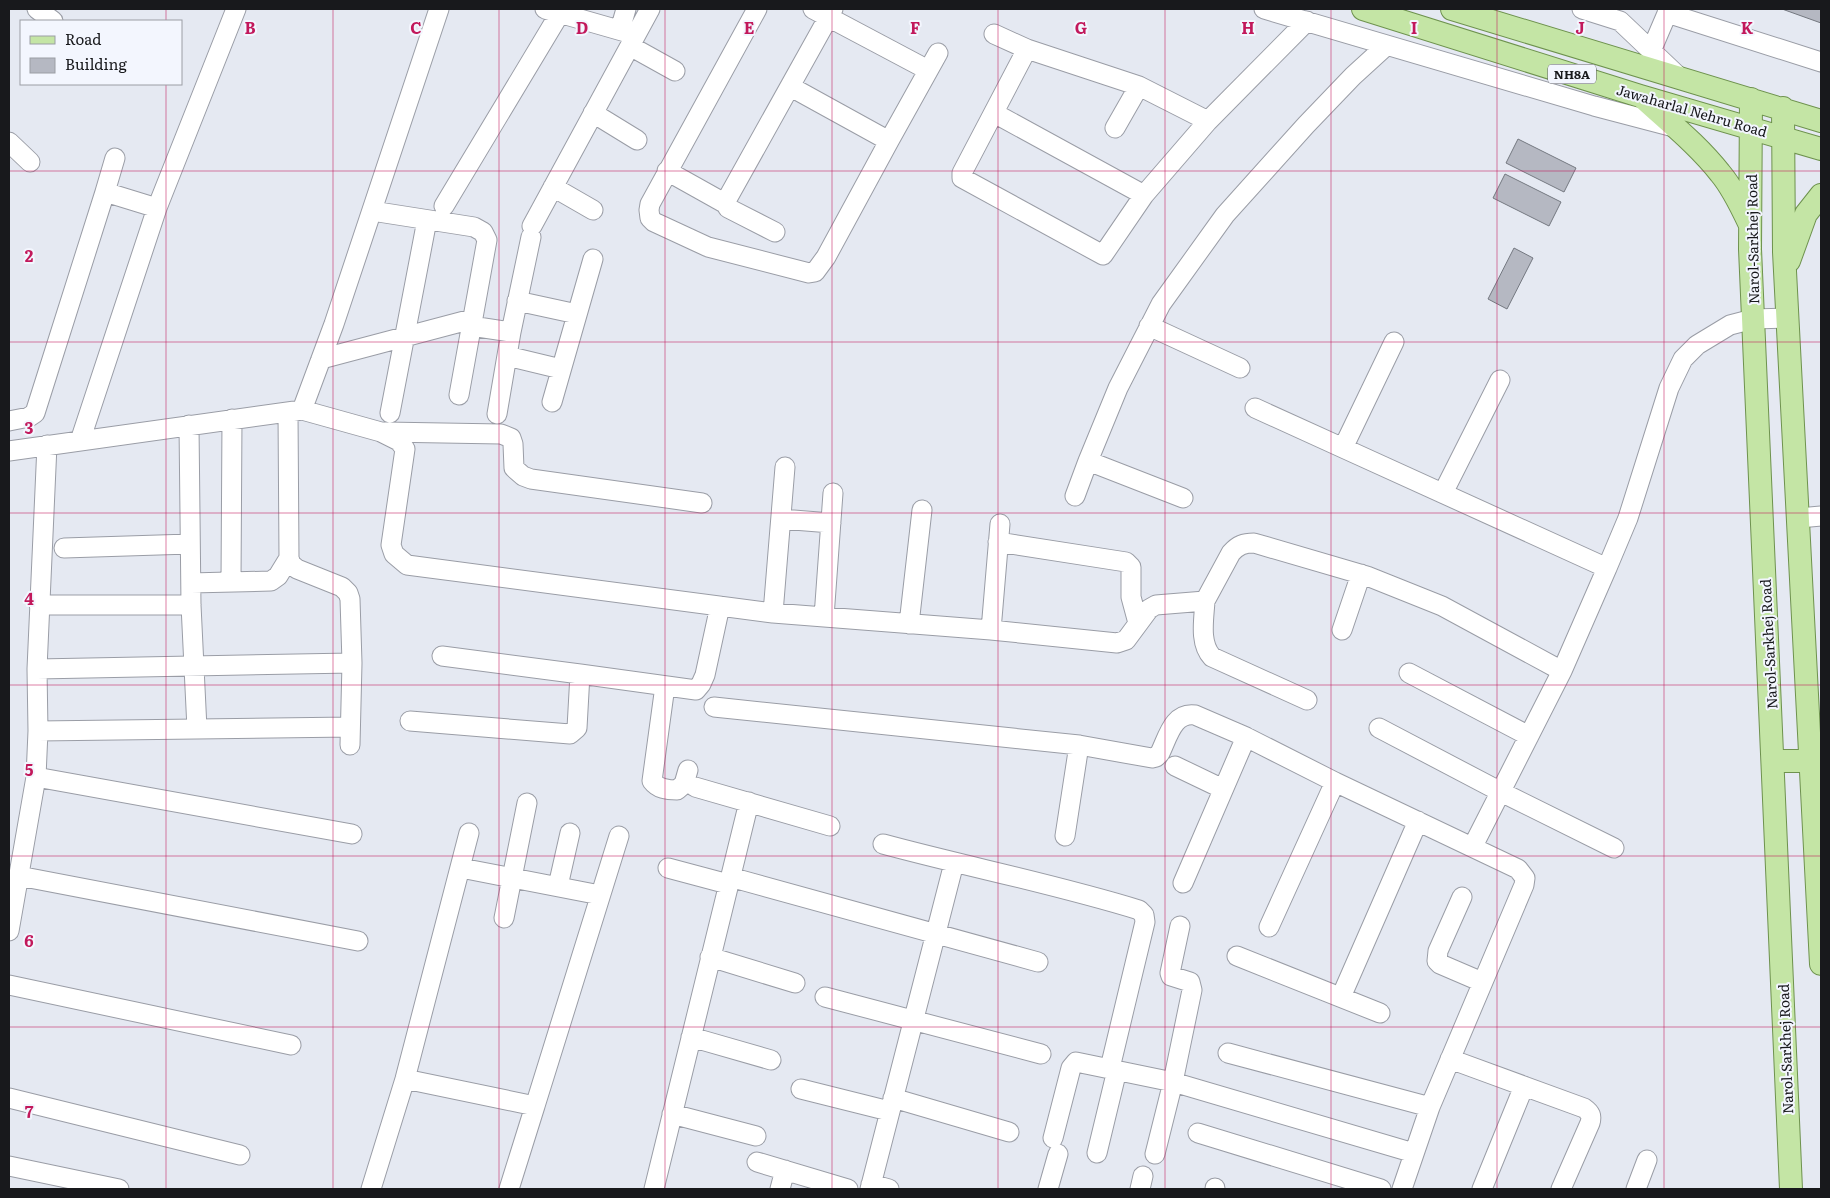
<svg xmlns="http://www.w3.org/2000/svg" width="1830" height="1198" viewBox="0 0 1830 1198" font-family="Literata,serif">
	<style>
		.building { fill: #b5b8c2; stroke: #747880 }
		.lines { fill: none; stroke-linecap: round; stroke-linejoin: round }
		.minor-casing { stroke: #9a9da6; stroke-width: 21 }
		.major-casing { stroke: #6e924e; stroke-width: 24 }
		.minor { stroke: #fff; stroke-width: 19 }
		.major { stroke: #c4e5a5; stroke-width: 22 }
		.grid { fill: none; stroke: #c2185b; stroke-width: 1; stroke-opacity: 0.55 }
		.labels { text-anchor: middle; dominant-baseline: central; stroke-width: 4; stroke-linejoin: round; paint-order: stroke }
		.shield { fill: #f3f6fe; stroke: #5a5b60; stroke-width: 1 }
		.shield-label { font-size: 12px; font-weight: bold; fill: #18191c }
		.street-label { font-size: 14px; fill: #18191c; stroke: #f3f6fe }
		.grid-label { font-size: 16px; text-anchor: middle; font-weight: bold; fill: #c2185b; stroke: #f3f6fe; stroke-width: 4; stroke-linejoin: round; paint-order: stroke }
	</style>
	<rect width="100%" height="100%" fill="#e5e9f2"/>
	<path class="building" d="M1782 9H1821V23Z
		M1518 139 1576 168 1564 192 1506 163Z
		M1505 174 1561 202 1549 226 1493 198Z
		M1514 248 1533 258 1507 309 1488 299Z"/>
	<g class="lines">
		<defs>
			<path id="minor" d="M37 9 53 21
				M545 9 636 35
				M757 9 650 204 649 210 650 218 654 222 708 247 809 273 815 272 826 257 889 141 938 53
				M813 9 928 70
				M1264 9 1594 106 1674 127
				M1582 9 1620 21 1679 77
				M1667 13 1821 62
				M620 30 626 9
				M994 34 1027 49
				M630 46 675 71
				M1651 51 1669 9
				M791 87 889 141
				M593 113 637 140
				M994 113 1144 195
				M1208 121 1144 195 1103 255 962 178V173L1027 49 1139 86 1208 121 1307 21
				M1115 128 1139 86
				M9 142 30 162
				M667 171 726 204
				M553 187 593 210
				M105 192 115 158
				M444 206 560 13
				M372 211 474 227 483 232 487 240 459 395
				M532 226 650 9
				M775 232 728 208 726 204V201L833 9
				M517 301 577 314
				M471 326 511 332
				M1149 326 1240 368
				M1394 342 1343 448 1607 568 1628 518 1669 388 1683 359 1697 345 1730 325 1753 319 1788 318
				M507 356 561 369
				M321 359 472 319
				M552 402 593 259
				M1255 408 1343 448
				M302 410 381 432 399 441 405 449 391 545 394 554 407 565 773 613 991 630 1117 643 1126 640 1149 609 1156 605 1205 601 1231 553C1238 545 1244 543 1254 543L1367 576 1442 606 1562 671 1473 846
				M288 412 289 558 291 564 297 569 342 587 348 593 350 599 352 663 350 745
				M390 413 427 220
				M497 414 511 332 531 237
				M9 421 29 417 35 413 105 192 157 208
				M189 425 191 605 197 729
				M385 432 501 434 511 438 513 444 514 468 523 476 531 479 702 503
				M80 441 157 208 236 9
				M9 451 302 410 334 324 439 9
				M1088 461 1183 498
				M1443 493 1500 380
				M1075 496 1088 461 1118 388 1161 304 1225 215 1306 125 1353 76 1387 45
				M1799 518 1821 516
				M781 519 831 523
				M998 542 1126 562 1131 567V597L1138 623
				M64 548 190 544
				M231 582 232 419
				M191 583 271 581 278 576 289 558
				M1205 601C1204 619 1199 643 1212 657L1307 700
				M39 605H191
				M773 613 785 467
				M824 617 833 493
				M909 624 922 510
				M991 630 1000 524
				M1342 630 1361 574
				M442 656 580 674
				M37 669 352 663
				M1562 671 1607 568
				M1409 673 1529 736
				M665 686 652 781C658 789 667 790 677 790L684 784 688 770
				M714 707 1079 745 1152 758 1156 757 1160 753C1168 737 1173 712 1195 715L1246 737 1335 782 1518 869 1525 878 1524 885 1430 1107 1402 1189
				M410 721 570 734 577 728 580 674 696 690 701 684 705 675 720 606
				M1379 728 1501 792 1614 848
				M38 731 350 727
				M1175 766 1223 789
				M36 777 352 834
				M695 787 830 826
				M1065 836 1079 745
				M883 844C968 867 1055 884 1139 910L1144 915 1145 922 1110 1068
				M461 868 600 895
				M668 868 728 884
				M19 876 358 941
				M730 877 1038 962
				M1183 883 1246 737
				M558 886 570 833
				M1462 897 1438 951 1437 961 1440 964 1482 982
				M504 918 527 803
				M1269 927 1335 782
				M9 931 36 777 38 731 37 669 47 445
				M1237 956 1380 1013
				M710 957 795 983
				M9 985 291 1045
				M825 997 1041 1054
				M1341 997 1418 821
				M691 1037 771 1060
				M1228 1053 1430 1107
				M1450 1059 1584 1108C1591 1113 1592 1116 1590 1123L1561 1189
				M405 1079 535 1106 509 1189
				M801 1089 889 1111
				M9 1098 240 1155
				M893 1098 1009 1132
				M535 1106 619 836
				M672 1114 756 1136
				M1198 1133 1381 1189
				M1053 1138 1071 1068 1076 1062 1173 1082 1192 990 1190 982 1171 976 1170 973 1180 926
				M1097 1153 1117 1070
				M1155 1154 1173 1082 1414 1153
				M757 1162 848 1189
				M9 1166 119 1189
				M871 1184 889 1189
				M371 1189 405 1079 469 833
				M654 1189 749 802
				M780 1189 785 1170
				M870 1189 954 863
				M1048 1189 1058 1154
				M1140 1189 1143 1176
				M1215 1189V1188
				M1482 1189 1524 1086
				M1636 1189 1647 1160"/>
			<path id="major" d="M1363 9 1640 96 1821 149
				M1452 9 1821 121
				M1643 98C1669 122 1698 145 1720 173 1732 187 1741 206 1749 223
				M1751 99 1750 249 1791 1189
				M1783 108 1784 252 1821 964
				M1789 261 1806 214 1821 195
				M1773 761H1812"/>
		</defs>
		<use href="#minor" class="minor-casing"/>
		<use href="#major" class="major-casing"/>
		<use href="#minor" class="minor"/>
		<use href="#major" class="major"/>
	</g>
	<path class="grid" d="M166 9V21M333 9V1189M499 9V1189M665 9V1189M832 9V1189M998 9V1189M1165 9V1189M1331 9V1189M1497 9V1189M1664 9V1189M166 84V1189M9 171H1821M9 342H1821M9 513H1821M9 685H1821M9 856H1821M9 1027H1821"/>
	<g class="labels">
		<rect class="shield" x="1548" y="64.5" width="48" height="19" rx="4"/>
		<g class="shield-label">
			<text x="1572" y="74">NH8A</text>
		</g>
		<g class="street-label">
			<text transform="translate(1692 110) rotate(16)">Jawaharlal Nehru Road</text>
			<text transform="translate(1752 239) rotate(-91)">Narol-Sarkhej Road</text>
			<text transform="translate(1768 644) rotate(-93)">Narol-Sarkhej Road</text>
			<text transform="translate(1785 1049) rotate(-92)">Narol-Sarkhej Road</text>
		</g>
	</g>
	<g class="grid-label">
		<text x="250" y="34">B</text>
		<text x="416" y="34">C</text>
		<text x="582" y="34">D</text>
		<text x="749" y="34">E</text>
		<text x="915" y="34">F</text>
		<text x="1081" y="34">G</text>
		<text x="1248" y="34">H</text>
		<text x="1414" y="34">I</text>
		<text x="1580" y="34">J</text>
		<text x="1747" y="34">K</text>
		<text x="29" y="262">2</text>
		<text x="29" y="434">3</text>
		<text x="29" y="605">4</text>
		<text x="29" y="776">5</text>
		<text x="29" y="947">6</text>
		<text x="29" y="1118">7</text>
	</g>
	<rect width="1830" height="1198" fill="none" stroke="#18191c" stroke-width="20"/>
	<rect x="20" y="20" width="162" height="65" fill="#f3f6fe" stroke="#9b9ea4"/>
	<rect x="30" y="36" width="25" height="8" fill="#c4e5a5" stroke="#9b9ea4"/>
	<text x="65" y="45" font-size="15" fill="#18191c">Road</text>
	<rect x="30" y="58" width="25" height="15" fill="#b5b8c2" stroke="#9b9ea4"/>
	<text x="65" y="70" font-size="15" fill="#18191c">Building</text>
</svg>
